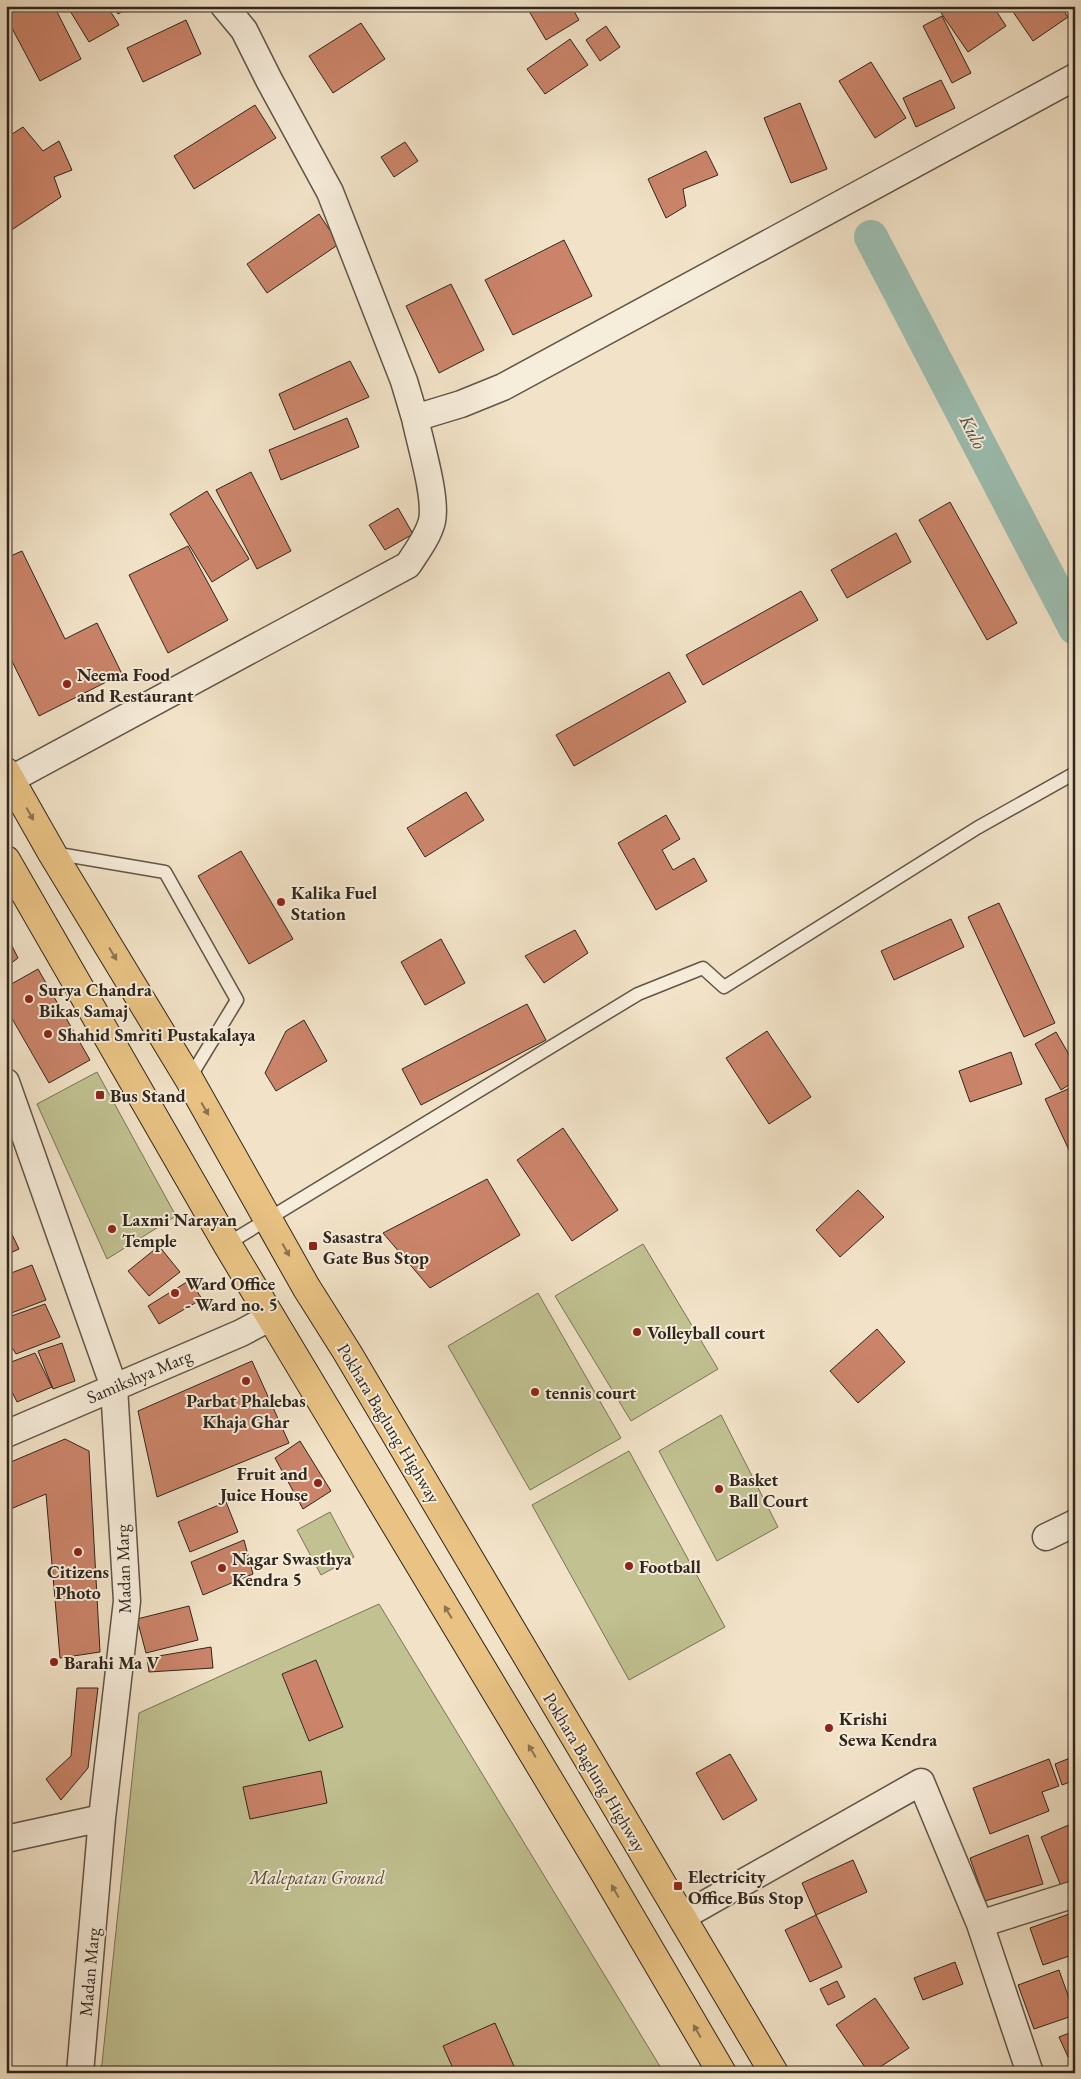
<svg xmlns="http://www.w3.org/2000/svg" width="1081" height="2079" viewBox="0 0 1081 2079" font-family="'EB Garamond',serif">
	<style>
		.green { fill: #c1c191; stroke: #787456 }
		.lines { fill: none; stroke-linecap: round; stroke-linejoin: round }
		.canal { stroke: #9cbeb1; stroke-width: 34 }
		.building { fill: #cb846a; stroke: #2f261c }
		.lane-casing { stroke: #605547; stroke-width: 15 }
		.street-casing { stroke: #605547; stroke-width: 29 }
		.highway-casing { stroke: #2f261c; stroke-width: 30 }
		.lane { stroke: #f7eddb; stroke-width: 12 }
		.street { stroke: #f7eddb; stroke-width: 26 }
		.highway { stroke: #e9c284; stroke-width: 28 }
		.oneway { fill: #8c7450 }
		.poi-dot { fill: #8f2418; stroke: #f7eddb; stroke-width: 2 }
		.labels { text-anchor: middle; dominant-baseline: central; stroke-width: 4; stroke-linejoin: round; paint-order: stroke }
		.poi-label { font-size: 18px; font-weight: bold; fill: #2f261c; stroke: #f7eddb; text-anchor: start }
		.street-label { font-size: 18px; fill: #2f261c; stroke: #f7eddb }
		.park-label { font-size: 18px; font-style: italic; fill: #544d39; stroke: #f7eddb }
		.water-label { font-size: 19px; font-style: italic; fill: #505449; stroke: #f7eddb }
	</style>
	<rect width="100%" height="100%" fill="#f2e3c8"/>
	<filter id="stains"><feTurbulence type="fractalNoise" baseFrequency=".004" numOctaves="4"/><feColorMatrix values="0 0 0 0 .2 0 0 0 0 .09 0 0 0 0 .02 0 0 0 .5 -.17"/></filter>
	<radialGradient id="worn" r=".72"><stop offset=".6" stop-color="#630" stop-opacity="0"/><stop offset="1" stop-color="#630" stop-opacity=".3"/></radialGradient>
	<path class="green" d="M97 1072 176 1216 107 1259 37 1104Z
		M643 1244 718 1369 631 1421 555 1296Z
		M538 1293 621 1438 530 1490 448 1346Z
		M721 1415 778 1527 717 1561 659 1451Z
		M629 1451 725 1627 629 1680 532 1505Z
		M330 1512 354 1557 321 1575 297 1530Z
		M379 1604 664 2073H101L139 1713Z"/>
	<g class="lines">
		<path class="canal" d="M871 237 1075 628"/>
	</g>
	<path class="building" d="M6 6H54L81 59 40 81 6 17Z
		M67 6H107L119 25 89 42Z
		M114 6H132L118 14Z
		M526 6H571L579 20 546 40Z
		M939 6H993L1006 26 968 52 937 7Z
		M1009 6H1060L1068 17 1033 41Z
		M1065 6H1075V21Z
		M942 16 971 73 952 83 923 26Z
		M186 20 201 54 143 82 127 48Z
		M361 23 385 59 333 93 309 56Z
		M606 26 620 47 600 61 586 40Z
		M570 39 588 65 545 94 527 69Z
		M871 62 906 118 875 138 839 81Z
		M941 80 955 108 916 127 903 98Z
		M800 103 827 169 791 183 764 118Z
		M255 105 276 138 194 189 174 156Z
		M23 127 43 151 59 141 72 170 54 177 61 197 10 231 6 225V138Z
		M405 142 418 161 394 177 381 157Z
		M706 151 718 175 683 189 686 206 666 218 648 179Z
		M319 214 339 244 267 293 247 264Z
		M564 240 592 296 513 335 485 280Z
		M451 284 484 350 439 373 406 306Z
		M350 361 369 397 294 430 279 394Z
		M347 418 359 447 281 480 269 450Z
		M251 472 291 551 257 569 216 490Z
		M207 491 249 559 212 582 170 514Z
		M950 502 1017 623 987 640 919 520Z
		M398 508 413 534 385 550 369 525Z
		M896 533 911 562 847 598 831 570Z
		M188 546 228 620 168 653 129 575Z
		M22 551 65 639 97 623 122 674 39 716 6 649V558Z
		M801 591 818 620 703 685 686 655Z
		M669 672 686 702 574 766 556 735Z
		M466 792 484 820 425 857 407 828Z
		M666 815 680 839 662 850 673 870 694 858 707 881 656 910 618 843Z
		M241 851 293 939 249 964 198 876Z
		M999 903 1055 1023 1024 1037 968 917Z
		M951 919 964 947 894 980 881 951Z
		M575 930 588 953 544 983 525 956Z
		M6 934 18 958 6 967Z
		M441 939 465 983 425 1005 401 962Z
		M38 969 90 1060 49 1083 6 1008V987Z
		M527 1004 546 1040 421 1105 402 1069Z
		M304 1020 327 1061 276 1091 265 1073 286 1031Z
		M767 1031 811 1097 769 1124 726 1058Z
		M1056 1032 1075 1065V1081L1061 1090 1035 1044Z
		M1011 1052 1022 1084 970 1102 959 1071Z
		M1075 1086V1147L1069 1150 1045 1099Z
		M563 1128 618 1210 572 1241 517 1160Z
		M487 1179 520 1235 430 1288 383 1233Z
		M858 1190 884 1217 840 1257 816 1230Z
		M9 1228 19 1249 6 1255V1230Z
		M159 1246 180 1272 149 1296 128 1271Z
		M32 1265 46 1300 6 1315V1275Z
		M190 1280 202 1299 159 1324 148 1306Z
		M45 1304 60 1337 16 1354 8 1341 6 1342V1318Z
		M877 1329 905 1362 858 1403 830 1371Z
		M62 1343 75 1381 53 1389 38 1351Z
		M35 1353 52 1387 17 1402 6 1380V1364Z
		M252 1361 289 1443 157 1497 138 1411Z
		M65 1439 89 1451 100 1652 60 1658 46 1494 6 1511V1464Z
		M300 1441 331 1491 303 1509 275 1458Z
		M226 1502 238 1532 190 1552 178 1522Z
		M244 1540 253 1574 203 1595 191 1562Z
		M189 1606 198 1640 146 1653 137 1619Z
		M211 1647 213 1668 149 1672 147 1658Z
		M316 1660 343 1727 309 1741 282 1674Z
		M77 1688H98L88 1768 61 1800 46 1779 71 1756Z
		M730 1754 757 1800 723 1820 696 1773Z
		M1075 1756V1780L1062 1785 1055 1764Z
		M1049 1759 1059 1786 1042 1792 1049 1811 990 1834 973 1788Z
		M321 1771 327 1803 250 1819 243 1787Z
		M1071 1824 1075 1833V1881L1061 1886 1041 1837Z
		M1028 1835 1043 1884 985 1901 970 1858Z
		M853 1860 867 1892 816 1915 802 1883Z
		M1075 1912V1954L1043 1965 1030 1928Z
		M816 1915 842 1967 810 1982 785 1930Z
		M955 1962 963 1984 923 2000 914 1978Z
		M1059 1970 1075 2015 1034 2029 1018 1985Z
		M837 1981 845 1997 828 2005 820 1989Z
		M875 1998 909 2048 871 2073H869L836 2025Z
		M495 2023 517 2073H455L443 2046Z
		M1075 2031V2054L1068 2057 1059 2037Z"/>
	<g class="lines">
		<defs>
			<path id="lane" d="M53 853 165 872 237 1000 189 1079
				M227 1244 638 994 703 968 724 987 977 828 1075 773"/>
			<path id="street" d="M224 6 244 30 269 80 330 192 404 381 415 418
				M6 782 408 565C417 551 428 537 432 521 437 497 420 443 415 418L461 404 503 387 1075 77
				M6 1082 114 1387 127 1601 102 1818 80 2073
				M6 1434 241 1333 271 1317
				M1046 1537 1075 1523
				M6 1839 102 1818
				M682 1917 921 1782 980 1924 1030 2073
				M980 1924 1075 1894"/>
			<path id="highway" d="M6 772 52 853 189 1079 306 1287 347 1352 774 2073
				M6 860 227 1244 603 1870 722 2073"/>
		</defs>
		<use href="#lane" class="lane-casing"/>
		<use href="#street" class="street-casing"/>
		<use href="#highway" class="highway-casing"/>
		<use href="#lane" class="lane"/>
		<use href="#street" class="street"/>
		<use href="#highway" class="highway"/>
	</g>
	<defs><path id="oneway-solid" d="M-6-.8H1V-3.2L6.5 0L1 3.2V.8H-6Z" transform="scale(1.25)"/></defs>
	<g class="oneway">
		<use href="#oneway-solid" transform="translate(30 814) rotate(61)"/>
		<use href="#oneway-solid" transform="translate(113 954) rotate(59)"/>
		<use href="#oneway-solid" transform="translate(205 1109) rotate(60)"/>
		<use href="#oneway-solid" transform="translate(286 1250) rotate(61)"/>
		<use href="#oneway-solid" transform="translate(448 1612) rotate(-121)"/>
		<use href="#oneway-solid" transform="translate(532 1751) rotate(-121)"/>
		<use href="#oneway-solid" transform="translate(615 1891) rotate(-120)"/>
		<use href="#oneway-solid" transform="translate(697 2031) rotate(-120)"/>
	</g>
	<g class="poi-dot">
		<circle cx="67" cy="684" r="5"/>
		<circle cx="281" cy="902" r="5"/>
		<circle cx="29" cy="999" r="5"/>
		<circle cx="48" cy="1034" r="5"/>
		<rect x="95" y="1090" width="10" height="10" rx="2.5"/>
		<circle cx="112" cy="1229" r="5"/>
		<rect x="308" y="1241" width="10" height="10" rx="2.5"/>
		<circle cx="175" cy="1293" r="5"/>
		<circle cx="637" cy="1332" r="5"/>
		<circle cx="246" cy="1381" r="5"/>
		<circle cx="535" cy="1392" r="5"/>
		<circle cx="318" cy="1483" r="5"/>
		<circle cx="719" cy="1489" r="5"/>
		<circle cx="78" cy="1552" r="5"/>
		<circle cx="629" cy="1566" r="5"/>
		<circle cx="222" cy="1568" r="5"/>
		<circle cx="54" cy="1662" r="5"/>
		<circle cx="829" cy="1728" r="5"/>
		<rect x="673" y="1881" width="10" height="10" rx="2.5"/>
	</g>
	<g class="labels">
		<g class="poi-label">
			<text x="77" y="674">Neema Food<tspan x="77" dy="21">and Restaurant</tspan></text>
			<text x="291" y="892">Kalika Fuel<tspan x="291" dy="21">Station</tspan></text>
			<text x="39" y="989">Surya Chandra<tspan x="39" dy="21">Bikas Samaj</tspan></text>
			<text x="58" y="1034">Shahid Smriti Pustakalaya</text>
			<text x="110" y="1095">Bus Stand</text>
			<text x="122" y="1219">Laxmi Narayan<tspan x="122" dy="21">Temple</tspan></text>
			<text x="323" y="1236">Sasastra<tspan x="323" dy="21">Gate Bus Stop</tspan></text>
			<text x="185" y="1283">Ward Office<tspan x="185" dy="21">- Ward no. 5</tspan></text>
			<text x="647" y="1332">Volleyball court</text>
			<text x="545" y="1392">tennis court</text>
			<text x="246" y="1400" text-anchor="middle">Parbat Phalebas<tspan x="246" dy="21">Khaja Ghar</tspan></text>
			<text x="308" y="1473" text-anchor="end">Fruit and<tspan x="308" dy="21">Juice House</tspan></text>
			<text x="729" y="1479">Basket<tspan x="729" dy="21">Ball Court</tspan></text>
			<text x="232" y="1558">Nagar Swasthya<tspan x="232" dy="21">Kendra 5</tspan></text>
			<text x="639" y="1566">Football</text>
			<text x="78" y="1571" text-anchor="middle">Citizens<tspan x="78" dy="21">Photo</tspan></text>
			<text x="64" y="1662">Barahi Ma V</text>
			<text x="839" y="1718">Krishi<tspan x="839" dy="21">Sewa Kendra</tspan></text>
			<text x="688" y="1876">Electricity<tspan x="688" dy="21">Office Bus Stop</tspan></text>
		</g>
		<g class="street-label">
			<text transform="translate(139 1376) rotate(-23)">Samikshya Marg</text>
			<text transform="translate(389 1423) rotate(59)">Pokhara Baglung Highway</text>
			<text transform="translate(123 1569) rotate(-92)">Madan Marg</text>
			<text transform="translate(595 1772) rotate(59)">Pokhara Baglung Highway</text>
			<text transform="translate(89 1972) rotate(-85)">Madan Marg</text>
		</g>
		<g class="park-label">
			<text x="317" y="1877">Malepatan Ground</text>
		</g>
		<g class="water-label">
			<text transform="translate(973 432) rotate(63)">Kulo</text>
		</g>
	</g>
	<rect width="1081" height="2079" fill="none" stroke="#f2e3c8" stroke-width="25"/>
	<rect x="8" y="8" width="1066" height="2064" fill="none" stroke="#2f261c" stroke-width="2.5"/>
	<rect x="12" y="12" width="1056" height="2054" fill="none" stroke="#2f261c"/>
	<rect width="100%" height="100%" filter="url(#stains)"/>
	<rect width="100%" height="100%" fill="url(#worn)"/>
</svg>
